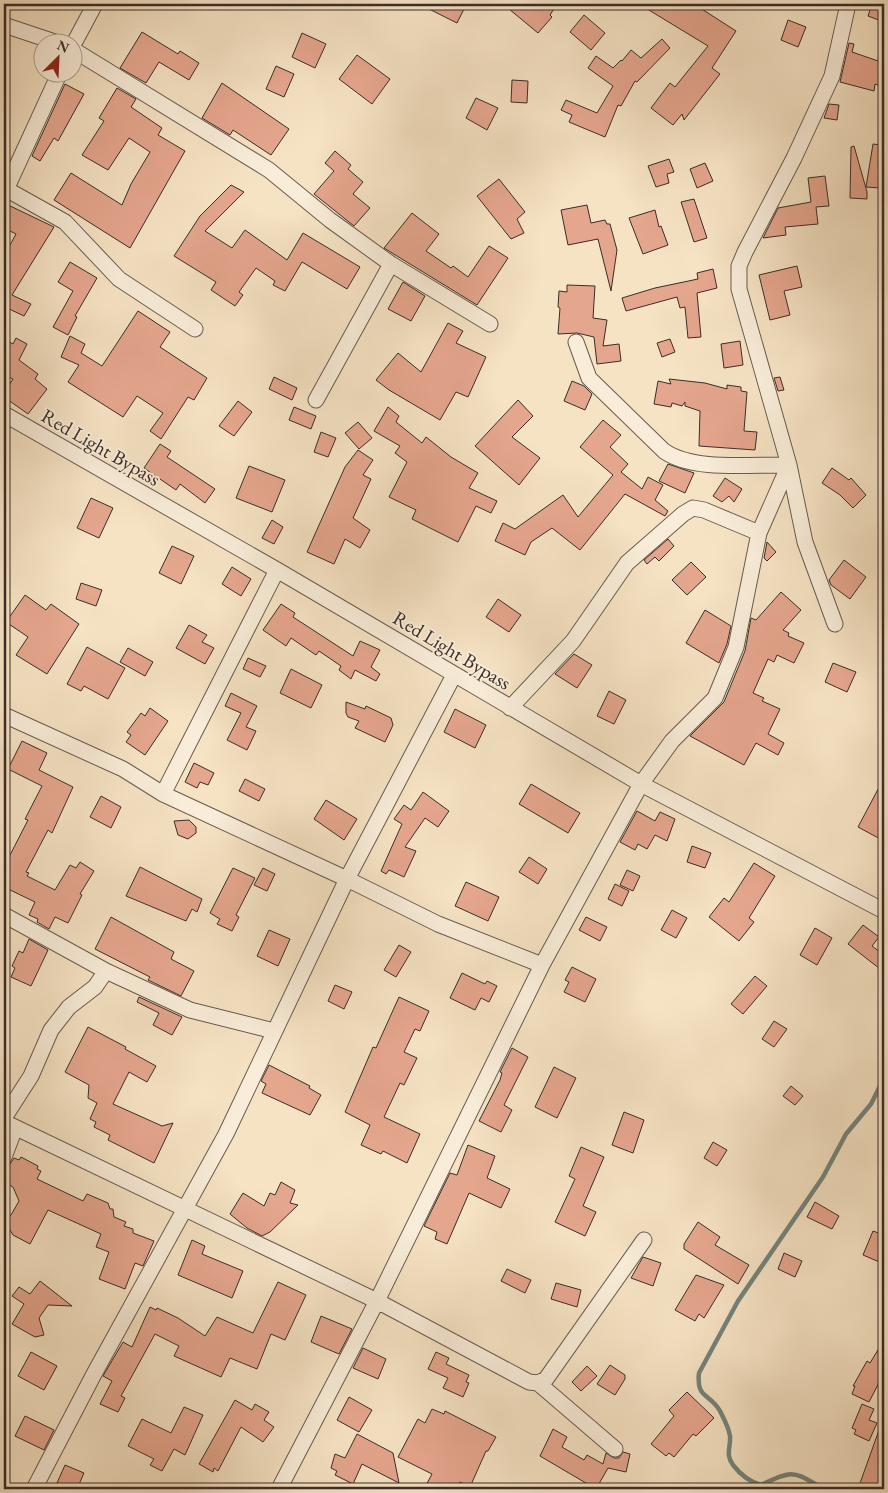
<svg xmlns="http://www.w3.org/2000/svg" width="888" height="1493" viewBox="0 0 888 1493" font-family="'EB Garamond',serif">
	<style>
		.lines { fill: none; stroke-linecap: round; stroke-linejoin: round }
		.stream { stroke: #75847b; stroke-width: 4.5 }
		.building { fill: #e5a68e; stroke: #3a2d29 }
		.minor-casing { stroke: #695a50; stroke-width: 17 }
		.minor { stroke: #f9edd9; stroke-width: 15 }
		.labels { text-anchor: middle; dominant-baseline: central; stroke-width: 4; stroke-linejoin: round; paint-order: stroke }
		.street-label { font-size: 20px; fill: #3a2d29; stroke: #f9edd9 }
	</style>
	<rect width="100%" height="100%" fill="#f6e3c4"/>
	<filter id="stains"><feTurbulence type="fractalNoise" baseFrequency=".004" numOctaves="4"/><feColorMatrix values="0 0 0 0 .2 0 0 0 0 .09 0 0 0 0 .02 0 0 0 .5 -.17"/></filter>
	<radialGradient id="worn" r=".72"><stop offset=".6" stop-color="#630" stop-opacity="0"/><stop offset="1" stop-color="#630" stop-opacity=".3"/></radialGradient>
	<g class="lines">
		<path class="stream" d="M824 1489C792 1471 795 1469 761 1485 750 1482 740 1474 733 1465 725 1454 731 1447 730 1436 729 1428 723 1417 720 1411 710 1393 696 1399 699 1373L738 1301 823 1177 846 1134 871 1104 884 1078"/>
	</g>
	<path class="building" d="M419 4H454L464 9 457 23Z
		M503 4H557L550 15 552 17 538 33Z
		M639 4H694L736 31 712 68 720 74 684 120 682 114 673 125 651 108 670 83 675 87 708 46Z
		M872 4H884V22L868 16Z
		M584 15 605 33 591 50 570 32Z
		M788 20 806 27 798 47 781 40Z
		M142 32 178 54 180 51 199 63 189 80 159 62 146 83 120 68Z
		M302 33 326 44 315 68 292 57Z
		M662 39 670 48 637 82 635 81 621 106 618 105 605 137 569 122 572 115 561 110 566 100 597 113 613 86 588 68 596 56 613 68 621 60 622 61 631 50 641 58Z
		M849 43 854 44 852 52 884 63V87L875 84 874 91 840 82Z
		M357 55 390 79 372 104 339 79Z
		M276 66 294 74 284 97 266 89Z
		M512 80 528 81 527 103 511 102Z
		M222 83 289 129 271 155 233 130 230 135 202 118Z
		M65 84 84 94 58 141 54 138 40 161 32 156Z
		M117 88 136 99 131 107 162 128 158 135 185 151 130 248 54 200 71 173 122 205 131 184 150 152 129 138 108 170 82 155 104 121 99 118Z
		M476 98 498 108 487 130 466 118Z
		M829 104 839 105 837 120 824 118Z
		M873 144 881 145 880 188 866 187Z
		M854 146 867 192V199L850 198 851 147Z
		M335 151 351 165 348 169 363 182 353 194 370 208 354 226 314 194 334 171 325 163Z
		M669 159 674 172 667 174 669 183 656 187 648 166Z
		M705 163 713 181 697 188 690 169Z
		M825 176 829 206 816 207 818 224 785 227 786 235 763 238 778 208 811 202 808 178Z
		M499 179 525 212 517 219 524 233 511 239 477 196Z
		M231 185 244 192 205 231 232 248 245 230 287 260 303 233 360 267 347 289 302 262 285 291 273 285 275 281 256 268 239 292 243 295 235 306 211 290 216 282 174 256 200 216Z
		M694 199 707 238 694 242 681 202Z
		M4 203 54 227 12 295 31 304 24 316 5 307 4 310V256L16 234 4 228Z
		M587 205 591 223 605 220 607 224H610L617 250 611 291 598 239 568 245 561 210Z
		M655 210 659 227 661 226 668 245 643 254 629 218Z
		M412 213 439 234 426 251 451 268 453 266 468 277 489 246 508 258 477 305 384 248Z
		M70 262 97 278 75 316 77 317 68 335 53 327 73 291 58 282Z
		M797 266 802 287 784 291 790 315 770 320 759 275Z
		M713 269 717 288 697 293 701 337 688 338 685 307 680 308 677 297 626 311 622 298 655 288 698 279 697 273Z
		M403 282 425 296 411 321 388 309Z
		M567 285 595 286 593 318 607 320 603 346 619 344 621 361 597 364 594 337 577 333 558 334 560 308 558 307 559 291 567 292Z
		M138 311 170 332 160 347 207 378 194 400 188 397 161 439 150 431 163 413 137 396 123 417 68 382 79 365 61 357 70 336 85 344 81 353 102 366Z
		M448 323 463 331 456 343 486 357 468 397 456 392 440 420 389 390 376 380 398 353 421 372Z
		M16 338 27 344 19 360 38 374 35 379 47 389 28 414 4 397V393L13 379 4 375V339L13 344Z
		M670 339 675 352 662 357 657 343Z
		M740 341 743 365 724 368 721 344Z
		M274 377 297 388 292 400 269 389Z
		M780 377 784 390 778 391 774 378Z
		M669 379 705 383 727 389V385L741 387V391L747 392 744 431 757 432 755 450 699 446 700 411 685 406V402L682 406 672 403 671 407 654 404 658 381 671 384Z
		M572 381 584 386 592 394 585 410 564 401Z
		M518 400 533 416 512 437 540 458 519 485 475 446Z
		M238 401 252 412 234 436 219 426Z
		M294 407 316 416 311 429 289 420Z
		M388 407 399 416 396 422 422 443 426 437 451 457 478 473 469 488 497 501 491 513 476 506 458 542 412 519 416 510 389 497 407 462 395 453 400 446 374 431Z
		M603 420 621 435 610 447 628 464 621 472 642 489 648 477 663 485 655 500 668 511 665 516 625 494 580 550 552 528 531 542 525 555 495 541 503 523 515 529 563 495 578 517 613 475 580 447Z
		M358 422 372 438 359 449 345 433Z
		M321 432 336 438 328 457 314 452Z
		M160 444 171 451 167 457 215 489 205 503 180 484 176 490 144 468Z
		M358 450 373 460 363 475 371 479 353 518 370 530 360 548 345 539 334 564 307 552 345 467Z
		M668 464 694 473 685 493 659 481Z
		M249 466 285 480 272 512 236 498Z
		M832 468 849 480 851 478 866 495 853 508 840 495 822 483Z
		M725 478 742 489 734 502 729 496 722 502 713 496Z
		M91 498 113 508 99 538 77 528Z
		M272 520 283 527 274 544 262 538Z
		M668 539 674 546 659 561 655 557 647 564 644 560Z
		M767 542 776 552 767 561 764 558Z
		M172 546 194 556 181 584 159 573Z
		M844 560 866 577 850 599 831 585 829 580Z
		M691 562 706 577 687 595 672 580Z
		M232 567 251 579 241 596 222 584Z
		M81 583 102 590 96 606 76 599Z
		M781 592 801 610 783 630 789 633 788 636 804 643 794 663 777 655 774 662 768 659 753 693 764 698 762 701 780 709 768 734 784 743 778 755 756 743 744 765 690 736 724 702 745 651 751 618 756 620Z
		M25 595 46 610 51 604 79 624 47 674 16 655 28 637 6 622Z
		M498 599 521 615 509 632 486 617Z
		M281 604 295 613 293 617 353 656 360 641 380 650 371 667 380 674 376 681 355 670 351 679 339 670 341 666 319 651 316 655 291 638 286 646 263 630Z
		M705 610 731 626 727 644 719 663 686 643Z
		M189 625 207 635 202 642 214 648 205 664 176 648Z
		M87 647 125 668 108 699 84 686 81 691 67 684Z
		M128 648 153 662 145 676 120 662Z
		M574 654 592 665 577 688 555 674Z
		M248 658 266 666 260 677 243 669Z
		M833 663 856 672 847 692 825 682Z
		M291 669 322 685 311 708 280 693Z
		M609 691 626 700 614 724 597 716Z
		M231 693 257 706 246 727 256 731 247 750 227 740 241 713 225 706Z
		M346 702 365 709 366 706 391 718 393 725 385 742 355 728 359 721 348 717 346 713Z
		M150 708 168 721 145 755 126 742 131 735 127 732 141 713 145 716Z
		M455 709 486 725 475 748 444 732Z
		M22 741 47 753 39 770 73 787 52 833 48 830 26 872 29 873 27 876 55 890 70 865 76 868 80 862 94 871 80 894 82 895 68 923 55 917 49 929 37 922 38 919 29 915 35 902 4 887V855L9 857 28 820 25 819 42 786 8 769Z
		M194 763 214 773 208 785 200 782 197 788 185 782Z
		M884 778V841L858 827Z
		M245 779 265 789 259 801 239 791Z
		M531 784 580 813 568 833 519 804Z
		M423 792 449 811 438 827 425 818 405 847 416 851 404 877 389 870 386 874 381 871 402 824 394 819 404 805 411 810Z
		M101 796 121 807 111 828 90 817Z
		M326 800 357 819 344 840 314 819Z
		M637 811 655 821 660 812 675 819 667 841 655 835 647 849 638 844 635 850 620 842Z
		M189 820 196 827V833L188 839 178 835 174 821Z
		M692 846 711 853 705 868 687 862Z
		M529 857 547 869 538 884 519 872Z
		M754 863 775 876 749 918 754 922 739 941 709 917 724 898 729 902Z
		M140 867 202 899 197 912 192 909 186 921 126 896Z
		M233 868 255 878 236 915 239 917 232 931 217 924 220 919 210 913Z
		M263 868 275 874 267 891 254 885Z
		M627 870 640 876 633 891 620 885Z
		M466 882 499 897 488 921 455 906Z
		M615 884 629 891 622 906 608 899Z
		M672 910 687 918 676 938 661 930Z
		M111 917 174 952 171 959 194 971 181 996 148 980 150 977 95 949Z
		M586 917 607 927 600 941 579 930Z
		M863 925 879 937 872 946 884 955V972L848 944Z
		M815 928 832 938 817 965 800 955Z
		M269 930 290 939 278 966 257 956Z
		M29 939 48 950 31 986 11 977 15 968 12 966 19 951 23 953Z
		M399 945 411 952 396 977 384 970Z
		M572 967 596 979 585 1002 564 992 569 982 565 980Z
		M462 973 485 984 487 981 497 986 489 1002 481 998 475 1010 450 998Z
		M755 976 767 986 743 1014 731 1004Z
		M335 985 352 992 344 1009 328 1001Z
		M139 997 182 1017 172 1035 153 1025 159 1013 137 1002Z
		M399 997 429 1011 420 1031 415 1029 404 1052 417 1058 404 1085 400 1083 384 1117 420 1134 407 1163 383 1151 381 1154 361 1145 370 1125 345 1112 373 1047 376 1048Z
		M774 1021 787 1029 774 1047 762 1039Z
		M88 1027 126 1047 125 1049 156 1066 147 1082 129 1072 113 1104 162 1126 173 1123 154 1163 108 1140 110 1135 94 1127 96 1122 90 1119 97 1103 88 1098 89 1085 65 1072Z
		M512 1048 528 1057 504 1105 512 1110 501 1132 479 1121 500 1080 502 1073 500 1072Z
		M269 1065 310 1086 309 1088 321 1095 310 1115 262 1093 266 1084 261 1081Z
		M554 1067 576 1078 557 1118 535 1107Z
		M791 1086 803 1096 795 1105 783 1096Z
		M624 1112 644 1120 633 1153 612 1145Z
		M713 1142 727 1150 717 1166 704 1158Z
		M468 1145 495 1156 487 1178 510 1189 501 1208 469 1193 447 1244 435 1239 437 1232 424 1226 450 1173 457 1175Z
		M581 1147 604 1157 583 1206 596 1212 585 1236 555 1222 575 1179 569 1176Z
		M21 1157 38 1166 37 1169 41 1171 37 1179 83 1201 87 1194 108 1203 110 1209H113L114 1217 126 1222 124 1226 133 1229V1233L154 1241 143 1266 135 1263 125 1289 99 1279 109 1252 96 1247 101 1234 48 1210 30 1244 13 1235 4 1220 11 1215 19 1201 13 1187 4 1182V1166L10 1164 14 1158 19 1160Z
		M281 1182 295 1190 290 1203 298 1205 270 1232 262 1236 247 1228 230 1214 243 1193 264 1206 270 1193 275 1195Z
		M815 1202 839 1216 832 1229 807 1217Z
		M698 1222 720 1237 715 1245 749 1265 738 1284 684 1249V1244Z
		M873 1231 884 1235V1264L863 1255Z
		M192 1240 205 1246 202 1254 243 1271 232 1298 178 1275Z
		M784 1253 802 1261 795 1277 778 1269Z
		M643 1257 661 1263 653 1286 631 1278Z
		M507 1269 531 1280 525 1293 501 1281Z
		M696 1275 724 1285 704 1318 699 1314 695 1321 675 1310Z
		M40 1281 72 1306 48 1305 39 1318 44 1335 35 1337 12 1324 24 1304 12 1296 19 1287 30 1294Z
		M278 1282 306 1295 285 1340 271 1334 257 1369 230 1358 221 1377 174 1356 179 1346 155 1334 121 1396 125 1398 118 1412 100 1404 112 1381 103 1376 123 1342 132 1347 150 1307 156 1310 157 1308 178 1318 205 1336 217 1317 253 1333Z
		M556 1283 581 1290 577 1307 551 1299Z
		M321 1316 352 1329 339 1354 311 1342Z
		M884 1340V1373L869 1402 852 1394 855 1386H853L867 1361 870 1363Z
		M363 1348 386 1359 378 1379 353 1368Z
		M31 1352 57 1366 44 1390 18 1376Z
		M436 1352 449 1358 446 1364 469 1375 466 1382 469 1383 463 1397 443 1388 448 1378 428 1369Z
		M610 1365 625 1375V1379L615 1395 597 1384Z
		M587 1366 597 1376 581 1391 572 1382Z
		M687 1392 714 1418 696 1436 693 1434 674 1457 669 1453 666 1456 651 1444 674 1416 669 1410Z
		M349 1397 372 1410 359 1432 337 1420Z
		M235 1400 252 1410 255 1404 269 1412 264 1420 274 1427 263 1442 241 1427 218 1471 214 1468 213 1472 199 1464Z
		M862 1404 874 1409 869 1420 877 1423 869 1441 854 1434 856 1430 852 1428Z
		M184 1407 203 1415 185 1455 174 1449 162 1471 150 1465 154 1459 128 1446 142 1419 171 1433Z
		M432 1409 444 1414 445 1411 496 1437 488 1451H486L470 1487 460 1482 457 1489H424L432 1474 398 1457 418 1419 425 1423Z
		M25 1416 54 1430 44 1450 15 1436Z
		M883 1419 884 1489H858L864 1472Z
		M553 1429 567 1437 562 1447 584 1460 587 1455 603 1464 606 1453 614 1458H619L623 1452 630 1454 626 1472 608 1468 596 1489 540 1456Z
		M357 1434 393 1453 399 1483 362 1464 353 1484 335 1475 337 1471 331 1468 335 1454 345 1458Z
		M65 1465 84 1473 77 1489 57 1483Z"/>
	<g class="lines">
		<defs>
			<path id="minor" d="M4 25 55 42
				M72 47 95 4
				M72 49 269 170 330 220 391 264 490 324
				M6 189 65 222 119 279 195 329
				M4 194 60 72
				M316 400 391 264
				M4 414 277 570 641 784 884 911
				M835 624 805 542 789 465 739 289V266L745 252 794 158 832 76 848 4
				M510 708 573 641 627 563 683 514 693 508 704 510 759 533
				M4 715 123 769 163 794 347 879 438 924 542 965
				M163 794 277 570
				M4 915 106 971 190 1010 274 1031
				M4 1118 31 1076 51 1030 69 1007 95 987 106 971
				M4 1122 377 1301 529 1382 538 1383 546 1379 644 1240
				M4 1157 15 1128
				M538 1383 615 1449
				M34 1489 94 1374 226 1134 347 879 454 675
				M279 1489 377 1301 542 965 641 784 672 741 715 698 736 647 759 533 789 465C752 464 694 472 664 451L589 378 576 342"/>
		</defs>
		<use href="#minor" class="minor-casing"/>
		<use href="#minor" class="minor"/>
	</g>
	<g class="labels">
		<g class="street-label">
			<text transform="translate(101 447) rotate(30)">Red Light Bypass</text>
			<text transform="translate(452 650) rotate(31)">Red Light Bypass</text>
		</g>
	</g>
	<rect width="888" height="1493" fill="none" stroke="#f6e3c4" stroke-width="20"/>
	<rect x="5" y="5" width="878" height="1483" fill="none" stroke="#3a2d29" stroke-width="2.5"/>
	<rect x="10" y="10" width="868" height="1473" fill="none" stroke="#3a2d29"/>
	<g transform="translate(58 58) rotate(24)"><circle r="24" fill="#f9edd9" stroke="#ada093"/>
	<path d="M0-4L9 19L0 12L-9 19Z" fill="#8f2418"/>
	<text y="-8" font-size="14" font-weight="bold" text-anchor="middle" fill="#3a2d29">N</text>
	</g>
	<rect width="100%" height="100%" filter="url(#stains)"/>
	<rect width="100%" height="100%" fill="url(#worn)"/>
</svg>
